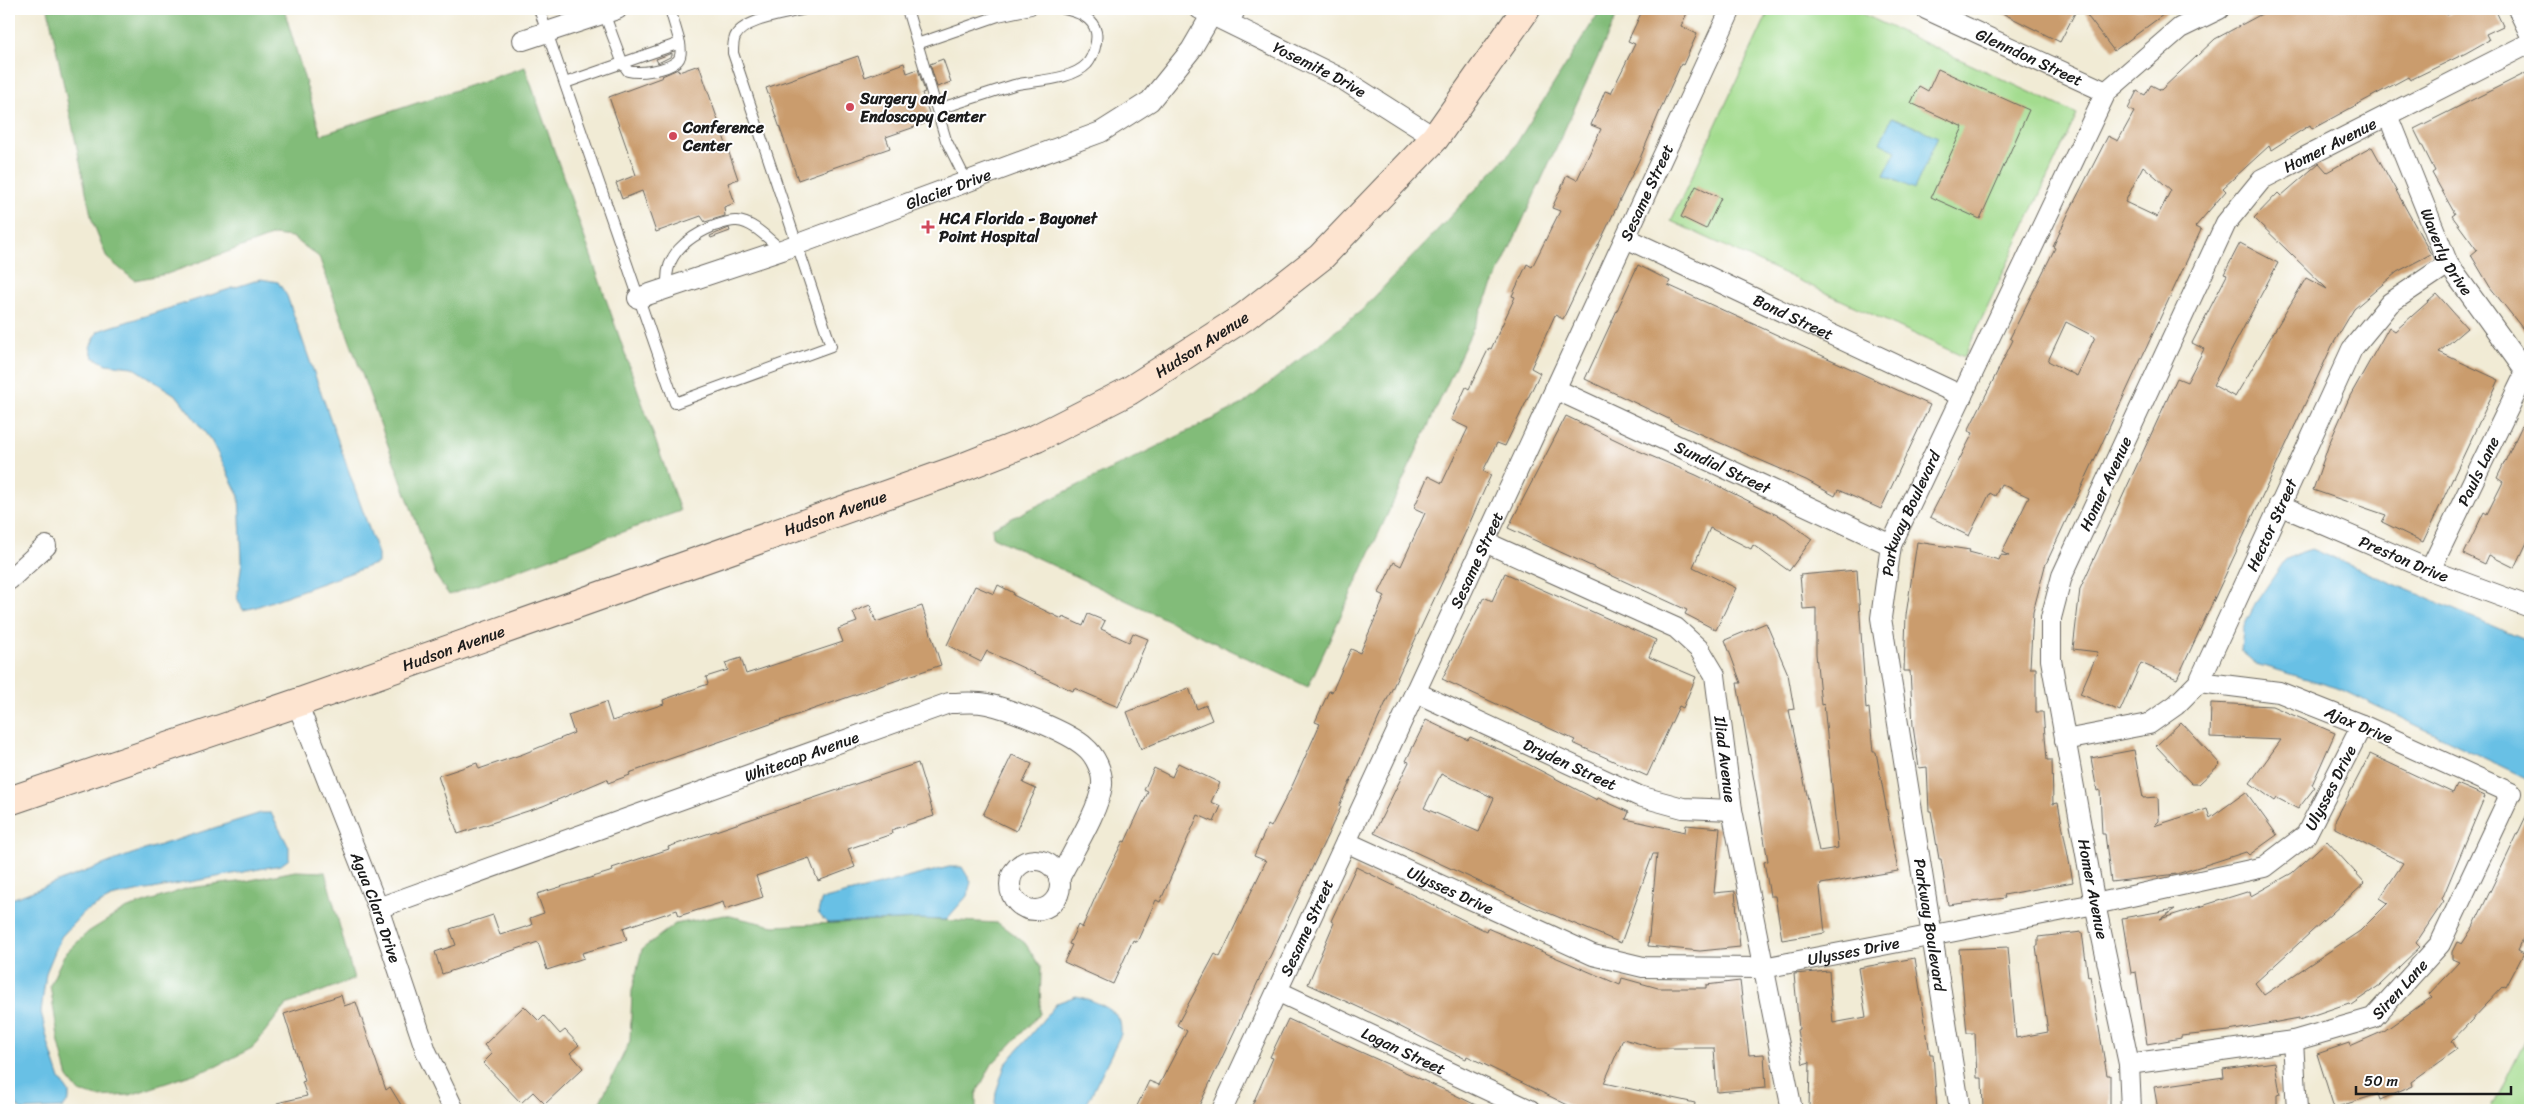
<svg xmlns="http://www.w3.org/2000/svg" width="2539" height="1119" viewBox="0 0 2539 1119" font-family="Sriracha,sans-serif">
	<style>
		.green { fill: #a3dc8e; stroke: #607c55 }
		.forest { fill: #82bc79; stroke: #4f6c4a }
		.water { fill: #67c0e5; stroke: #426e80 }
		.building { fill: #ca9c6d; fill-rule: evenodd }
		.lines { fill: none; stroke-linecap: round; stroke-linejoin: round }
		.lane-casing { stroke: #67645d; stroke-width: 12 }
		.street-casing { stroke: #67645d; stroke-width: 22 }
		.secondary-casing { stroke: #67645d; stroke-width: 30 }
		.lane { stroke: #fff; stroke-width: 10 }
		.street { stroke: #fff; stroke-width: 20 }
		.secondary { stroke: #fde4d0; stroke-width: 28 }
		.poi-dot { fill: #d1495b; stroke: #fff; stroke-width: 2 }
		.labels { text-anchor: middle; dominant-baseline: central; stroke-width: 4; stroke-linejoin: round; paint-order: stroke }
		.street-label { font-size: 16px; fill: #1c1c1c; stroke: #fff }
		.poi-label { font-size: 16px; font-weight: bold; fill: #1c1c1c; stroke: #fff; text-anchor: start }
	</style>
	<rect width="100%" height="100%" fill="#fff"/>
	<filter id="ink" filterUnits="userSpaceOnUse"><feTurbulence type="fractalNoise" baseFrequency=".02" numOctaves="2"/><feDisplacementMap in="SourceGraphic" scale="10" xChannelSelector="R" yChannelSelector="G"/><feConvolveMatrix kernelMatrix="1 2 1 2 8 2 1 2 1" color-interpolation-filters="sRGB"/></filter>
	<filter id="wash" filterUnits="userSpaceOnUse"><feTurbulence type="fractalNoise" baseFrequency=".0096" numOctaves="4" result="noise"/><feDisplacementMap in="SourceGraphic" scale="20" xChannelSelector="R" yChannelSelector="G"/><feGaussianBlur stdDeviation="1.12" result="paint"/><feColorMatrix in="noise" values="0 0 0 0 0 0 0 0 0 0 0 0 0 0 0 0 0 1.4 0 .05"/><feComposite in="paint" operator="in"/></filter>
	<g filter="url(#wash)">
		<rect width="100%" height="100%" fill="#f1ebd5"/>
		<path class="green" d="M1770 9H1852L2077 114 1964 357 1671 221Z
			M2530 1031V1110H2491Z"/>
		<path class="forest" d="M48 9H284L321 135 525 67 680 511 449 595 436 576 319 257 292 237 274 235 167 274 134 280 107 258 92 220Z
			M1601 9H1620L1308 687 993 537 992 528 1243 404 1361 311 1511 152Z
			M295 871 325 872 354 979 286 1005 252 1048 215 1067 130 1095 98 1097 79 1092 68 1078 59 1043 50 985 64 955 88 932 125 909 188 888 246 881Z
			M725 915 774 926 919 919 998 923 1025 943 1041 968 1040 1014 992 1064 976 1094V1110H596L630 1041 632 991 642 949 675 924Z"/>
		<path class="water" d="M1892 117 1938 137 1914 189 1884 175 1896 151 1880 143Z
			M261 279 278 282 287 296 378 554V563L253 608 243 610 237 598 242 561 239 496 212 442 177 396 132 367 106 364 93 357 90 347 98 331Z
			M2312 549 2530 642V780L2341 689 2256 664 2241 651 2243 628 2257 601 2285 560 2301 552Z
			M261 813H271L289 847V859L281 865 115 896 84 912 61 937 46 973 41 1012 49 1046 60 1079 69 1092V1100L63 1108 21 1110 11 1099 9 1083V900L132 854Z
			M949 867H962L971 882 967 896 946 920 919 919 827 923 818 913 821 900Z
			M1076 996C1089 999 1116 1008 1120 1022 1121 1026 1121 1031 1121 1034L1084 1110 999 1109 995 1103 996 1092 1005 1065 1057 1003Z"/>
		<g id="blocks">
			<path class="building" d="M1643 9H1689L1681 26 1697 34 1683 65 1681 64 1665 99 1641 156 1563 319 1555 315 1531 368 1540 373 1505 446 1497 443 1483 471 1491 475 1466 531 1386 702 1339 806 1341 807 1197 1110H1135L1149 1081 1159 1085 1187 1031 1177 1025 1215 954 1220 957 1266 861 1254 856 1268 825 1271 827 1293 784 1320 724 1315 722 1329 691 1332 692 1351 649 1360 653 1385 596 1379 593 1394 562 1401 566 1425 513 1414 508 1428 476 1442 483 1468 428 1451 420 1466 387 1469 389 1489 348 1491 349 1515 297 1512 296 1527 264 1532 267 1560 211 1552 208 1567 175 1577 180 1601 129 1591 125 1605 91 1611 93 1635 44 1628 41Z
				M1994 9H2077L2060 42Z
				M2082 9H2171L2114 51Z
				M2271 9H2444L2447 15 2460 9H2495L2503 26 2486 34 2489 40 2466 53 2410 80 2408 77 2312 129 2310 125 2271 150 2269 146 2223 188 2226 191 2195 227 2201 230 2045 566 2033 612 2030 668H2036V712H2043L2047 760H2052L2053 804 2058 803 2073 882 2004 895 2005 898 1948 905 1941 859H1939L1931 811H1929L1927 767 1919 768 1913 726 1910 671H1904L1906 615 1917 542 1970 550 1969 552 1999 560 2001 555 2009 556 2002 552 2029 497 2001 484 1995 496 1990 493 1969 536 1930 517 1973 433 1968 431 2013 340 2010 338 2055 248 2053 247 2069 212 2108 136 2118 141 2134 112 2128 109 2137 91 2145 95 2151 85 2161 90 2215 39ZM2143 166 2171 190 2157 217 2125 202ZM2066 322 2095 337 2077 376 2048 361Z
				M672 53V56L658 63 656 59Z
				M858 56 865 77 904 63 907 73 918 69 925 92 922 93 932 121 886 137 890 148 798 180 766 88Z
				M943 59 951 82 937 87 930 64Z
				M699 65 738 179 728 183 735 203 724 207 725 216 705 222 701 216 656 232 642 191 622 199 616 183 636 175 609 97 663 77 662 76 678 69 679 72Z
				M1938 69 2029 110 1980 219 1931 197 1963 127 1911 103 1919 86 1928 91Z
				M2530 71V338L2490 287 2471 255 2477 250 2452 216 2455 214 2432 173 2435 171 2414 129Z
				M2372 147 2431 254 2397 272 2354 309 2332 346 2177 679 2141 663 2120 711 2080 694 2098 652 2073 649 2080 589 2177 378 2187 382 2204 349 2192 343 2227 275 2224 274 2240 243 2278 263 2213 385 2235 397 2306 278 2327 289 2254 218 2278 193 2281 196 2319 163 2327 172Z
				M1696 186 1721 198 1706 229 1681 217Z
				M729 228 730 231 711 238 710 236Z
				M1638 265 1670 281 1668 285 1930 405 1881 509 1838 490 1835 496 1806 480 1670 421 1671 420 1585 379Z
				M2437 294 2467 328 2439 352 2499 380 2423 542 2382 522 2386 515 2313 490 2329 444 2350 396 2389 327 2395 331Z
				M2530 409V536L2515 568 2489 555 2485 564 2464 554 2484 512 2487 514 2503 482 2497 478Z
				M1566 416 1639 451 1696 475 1785 519 1812 539 1789 571 1753 545 1751 549 1710 528 1693 567 1736 588 1716 630 1685 614 1687 610 1508 528Z
				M1857 570 1866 709 1869 708 1873 752H1876L1898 871 1821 884 1820 888 1825 933 1782 940 1775 896H1770L1764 862 1768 861 1737 683H1741L1725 640 1766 623 1788 674 1794 709 1789 710 1819 851 1838 848 1824 704 1821 705 1816 654V608L1803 609 1800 575Z
				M1505 573 1656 640 1649 657 1696 677 1683 708 1679 706 1647 776 1573 743 1575 740 1442 679 1484 597 1492 601Z
				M998 585 1014 593 1013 595 1062 619 1063 617 1083 626 1088 614 1105 621 1101 629 1129 642 1133 633 1148 639 1118 707 1074 688 1073 691 987 651 981 662 947 645 975 586 994 594Z
				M870 605 876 622 922 606 941 665 629 773 630 775 608 783 607 779 543 806 458 834 438 776 477 763 479 769 523 754 574 733 568 715 606 702 612 721 664 704 663 700 708 684 706 677 728 670 725 663 741 658 746 674 843 642 838 629 857 622 853 612Z
				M1189 688 1197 709 1206 705 1212 720 1141 749 1127 712Z
				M2211 703 2272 706 2335 733 2312 785 2315 787 2298 809 2277 798 2275 801 2250 783 2281 740 2210 737Z
				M1426 720 1468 740 1470 737 1501 750 1597 800 1598 798 1629 812 1626 819 1685 832 1686 825 1720 828 1714 893 1735 891 1740 947 1700 951 1648 946 1657 854H1653L1621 943 1534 907 1374 833 1409 762 1406 761ZM1441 774 1494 798 1479 832 1424 808Z
				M2181 722 2220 764 2199 784H2192L2156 746Z
				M2134 750 2143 798 2158 797 2159 821 2154 826 2207 809 2210 818 2246 792 2277 835 2249 855 2246 852 2177 874 2111 882 2105 834H2102L2100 790 2097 791 2091 758Z
				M2370 754 2453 793 2457 784 2485 796 2442 899 2444 901 2416 943 2420 947 2380 985 2351 1005 2349 1003 2299 1020V1018L2229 1031 2181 1036V1038L2147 1044 2136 972 2131 973 2122 918 2175 909 2160 919 2250 891 2251 896 2292 873 2327 841 2365 883 2255 983 2264 995 2360 931 2388 903 2380 898 2403 863 2335 828V821Z
				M1012 755 1032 764 1023 783 1036 789 1016 831 983 815Z
				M918 763 934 816 891 830 892 834 848 849 855 867 818 881 809 858 756 876 763 897 725 909 723 902 679 916 677 910 623 928 627 940 582 953 584 958 547 970 538 942 442 974 435 952 456 945 450 929 493 915 500 935 532 925 530 918 544 913 537 894 613 871 612 868 669 849 668 847Z
				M1178 763 1220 783 1211 802 1221 806 1214 822 1198 815 1160 902 1156 900 1137 942 1133 940 1113 984 1064 962 1072 945 1069 944 1078 925 1082 928 1101 884 1123 841 1125 842 1148 792 1144 790 1154 768 1172 777Z
				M2530 808V923L2518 950 2524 953 2506 987 2504 986 2452 1041 2457 1049 2411 1082 2412 1086 2380 1100 2378 1094 2334 1108 2317 1054 2349 1043 2350 1046 2384 1031 2432 997 2429 994 2459 962 2452 959V952L2457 942 2462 944 2473 927Z
				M1356 867 1486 931 1487 928 1620 985 1622 978 1658 988H1706V985L1740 981 1749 1055 1764 1054 1766 1088 1717 1092 1714 1048H1656L1623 1039 1604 1083 1695 1103 1694 1110H1578L1467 1056 1466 1059 1434 1044 1393 1023 1308 984 1334 923 1331 921Z
				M2082 932 2088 977 2090 976 2107 1075H2110V1108L1983 1110 1982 1078H1977L1975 1033H1967L1959 949 2008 947 2016 1038 2048 1032 2036 946H2038V937Z
				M1915 958 1930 1054H1933L1937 1110H1809L1810 1062 1803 1064 1797 1030 1799 1029 1794 974 1829 971 1833 1023 1866 1017 1858 968Z
				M341 995 344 1006 356 1002 386 1090 390 1087 404 1110H278L277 1103 307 1096 302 1082 305 1081 284 1014Z
				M524 1006 539 1021 544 1016 560 1034 565 1030 579 1045 570 1053 583 1068 545 1104 533 1092 521 1103 483 1063 492 1054 484 1045Z
				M1288 1019 1447 1091 1486 1110H1250L1273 1058 1270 1057Z
				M2275 1062 2280 1094 2277 1095V1110H2158L2154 1087 2224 1077 2223 1069Z"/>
		</g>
	</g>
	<g filter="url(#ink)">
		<use href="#blocks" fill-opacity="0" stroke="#67645d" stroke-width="1"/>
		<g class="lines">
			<defs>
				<path id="lane" d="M539 9 675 403 831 346 733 53C733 48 733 42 735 37 743 19 787 14 805 9
					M907 9 946 140 967 182
					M604 13 623 64 628 71C640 74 666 70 676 62 682 58 681 50 680 43
					M1233 25 1241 9
					M917 44 998 16 1031 9
					M565 83 680 43 670 9
					M937 109C962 102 988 93 1014 85 1034 80 1071 81 1087 64 1093 57 1098 41 1096 32 1093 17 1077 12 1064 9
					M668 288C662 256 688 237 714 226 722 224 729 220 737 221 754 222 769 240 782 250"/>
				<g id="street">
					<path id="s1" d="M1200 9 1344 80 1435 138"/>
					<path id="s2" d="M1926 9 2106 92"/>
					<path d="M2518 9 2530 34"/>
					<path d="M523 40 617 9"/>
					<path id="s3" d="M2388 115 2448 264 2526 372 2530 374"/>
					<path id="s4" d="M1626 238 1962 396"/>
					<path id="s5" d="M638 298 782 250 1101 132 1150 101 1191 50 1212 14"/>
					<path id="s6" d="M1555 389 1891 545"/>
					<path id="s7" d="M2279 505 2430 570 2530 607"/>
					<path id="s8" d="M1485 542 1676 628 1700 650 1715 675 1732 810 1792 1110"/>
					<path id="s9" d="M2430 570 2526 372"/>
					<path d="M9 580 46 546"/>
					<path id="s10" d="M1415 692 1639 796 1683 808 1732 810"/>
					<path id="s11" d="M297 703 378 908 426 1051 454 1110"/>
					<path id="s12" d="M2065 740 2149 724 2176 705 2199 682 2352 349 2390 303 2448 264"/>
					<path id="s13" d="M1346 842 1593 955 1643 967 1763 968 2095 904 2264 867 2306 835 2362 725"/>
					<circle cx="1035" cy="885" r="25"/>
					<path id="s14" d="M378 908 949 703C961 703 975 701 987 704 1010 709 1069 732 1085 747 1095 755 1103 772 1102 785 1099 811 1071 854 1059 879"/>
					<path id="s15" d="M1277 991 1530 1110"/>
					<path d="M2293 1041 2297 1110"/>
					<path id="s16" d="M2129 1064 2293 1041 2373 1018 2440 944 2511 793 2362 725 2279 692 2199 682"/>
					<path id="s17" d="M1222 1110 1731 9"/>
					<path id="s18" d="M1960 1110 1881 618 1891 545 2106 92 2180 28 2219 9"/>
					<path id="s19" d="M2131 1110 2129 1064 2095 904 2051 660V618L2062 576 2226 223 2262 179 2530 43"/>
				</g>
				<g id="secondary">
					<path id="s20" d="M9 801 297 703 956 470 1037 438 1129 391 1244 317 1321 257 1435 138 1526 9"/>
				</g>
			</defs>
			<use href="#lane" class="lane-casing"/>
			<use href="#street" class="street-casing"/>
			<use href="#secondary" class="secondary-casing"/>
			<use href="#lane" class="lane"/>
			<use href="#street" class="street"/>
			<use href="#secondary" class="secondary"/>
		</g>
	</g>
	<g class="poi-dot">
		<circle cx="850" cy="107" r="5"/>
		<circle cx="673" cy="136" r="5"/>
		<path d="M925.5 219.5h5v5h5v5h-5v5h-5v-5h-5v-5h5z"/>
	</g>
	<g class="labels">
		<g class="street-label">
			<text stroke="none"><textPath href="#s2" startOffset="114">Glenndon Street</textPath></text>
			<text stroke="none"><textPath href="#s1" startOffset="134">Yosemite Drive</textPath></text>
			<text stroke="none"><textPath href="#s19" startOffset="1065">Homer Avenue</textPath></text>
			<text stroke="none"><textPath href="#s5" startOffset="329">Glacier Drive</textPath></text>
			<text stroke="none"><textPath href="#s17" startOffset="1011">Sesame Street</textPath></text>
			<text stroke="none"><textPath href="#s3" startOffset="149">Waverly Drive</textPath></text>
			<text stroke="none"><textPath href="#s4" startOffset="185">Bond Street</textPath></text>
			<text stroke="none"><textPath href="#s20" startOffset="1280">Hudson Avenue</textPath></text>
			<text stroke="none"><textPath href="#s6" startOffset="185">Sundial Street</textPath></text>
			<text stroke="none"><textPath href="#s9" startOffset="110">Pauls Lane</textPath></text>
			<text stroke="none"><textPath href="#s19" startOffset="645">Homer Avenue</textPath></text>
			<text stroke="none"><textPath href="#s20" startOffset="875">Hudson Avenue</textPath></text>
			<text stroke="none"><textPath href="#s18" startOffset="608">Parkway Boulevard</textPath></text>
			<text stroke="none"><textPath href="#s12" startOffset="324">Hector Street</textPath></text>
			<text stroke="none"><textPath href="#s7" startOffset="136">Preston Drive</textPath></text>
			<text stroke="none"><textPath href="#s17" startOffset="606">Sesame Street</textPath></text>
			<text stroke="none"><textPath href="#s20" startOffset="470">Hudson Avenue</textPath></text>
			<text transform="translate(2359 725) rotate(23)">Ajax Drive</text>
			<text stroke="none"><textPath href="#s14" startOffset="450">Whitecap Avenue</textPath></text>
			<text stroke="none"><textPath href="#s8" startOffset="356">Iliad Avenue</textPath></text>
			<text stroke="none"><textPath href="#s10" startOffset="171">Dryden Street</textPath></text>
			<text stroke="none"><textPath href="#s13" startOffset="1060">Ulysses Drive</textPath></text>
			<text transform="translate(2093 889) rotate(79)">Homer Avenue</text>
			<text stroke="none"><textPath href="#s13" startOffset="115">Ulysses Drive</textPath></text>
			<text stroke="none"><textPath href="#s11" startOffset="219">Agua Clara Drive</textPath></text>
			<text transform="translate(1930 925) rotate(81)">Parkway Boulevard</text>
			<text stroke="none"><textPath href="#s17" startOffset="201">Sesame Street</textPath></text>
			<text stroke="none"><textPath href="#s13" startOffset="535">Ulysses Drive</textPath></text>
			<text stroke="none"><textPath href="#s16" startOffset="288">Siren Lane</textPath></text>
			<text stroke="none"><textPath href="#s15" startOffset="140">Logan Street</textPath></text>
		</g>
		<g class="poi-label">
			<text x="860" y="98">Surgery and<tspan x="860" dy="18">Endoscopy Center</tspan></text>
			<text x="683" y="127">Conference<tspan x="683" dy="18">Center</tspan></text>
			<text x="939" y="218">HCA Florida - Bayonet<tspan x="939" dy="18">Point Hospital</tspan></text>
		</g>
	</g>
	<rect width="2539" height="1119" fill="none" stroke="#fff" stroke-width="30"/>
	<path d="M2356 1086v8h155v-8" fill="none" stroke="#1c1c1c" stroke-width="2.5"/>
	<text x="2364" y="1086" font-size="15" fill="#1c1c1c" stroke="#ffffff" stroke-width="4" paint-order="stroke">50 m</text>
</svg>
